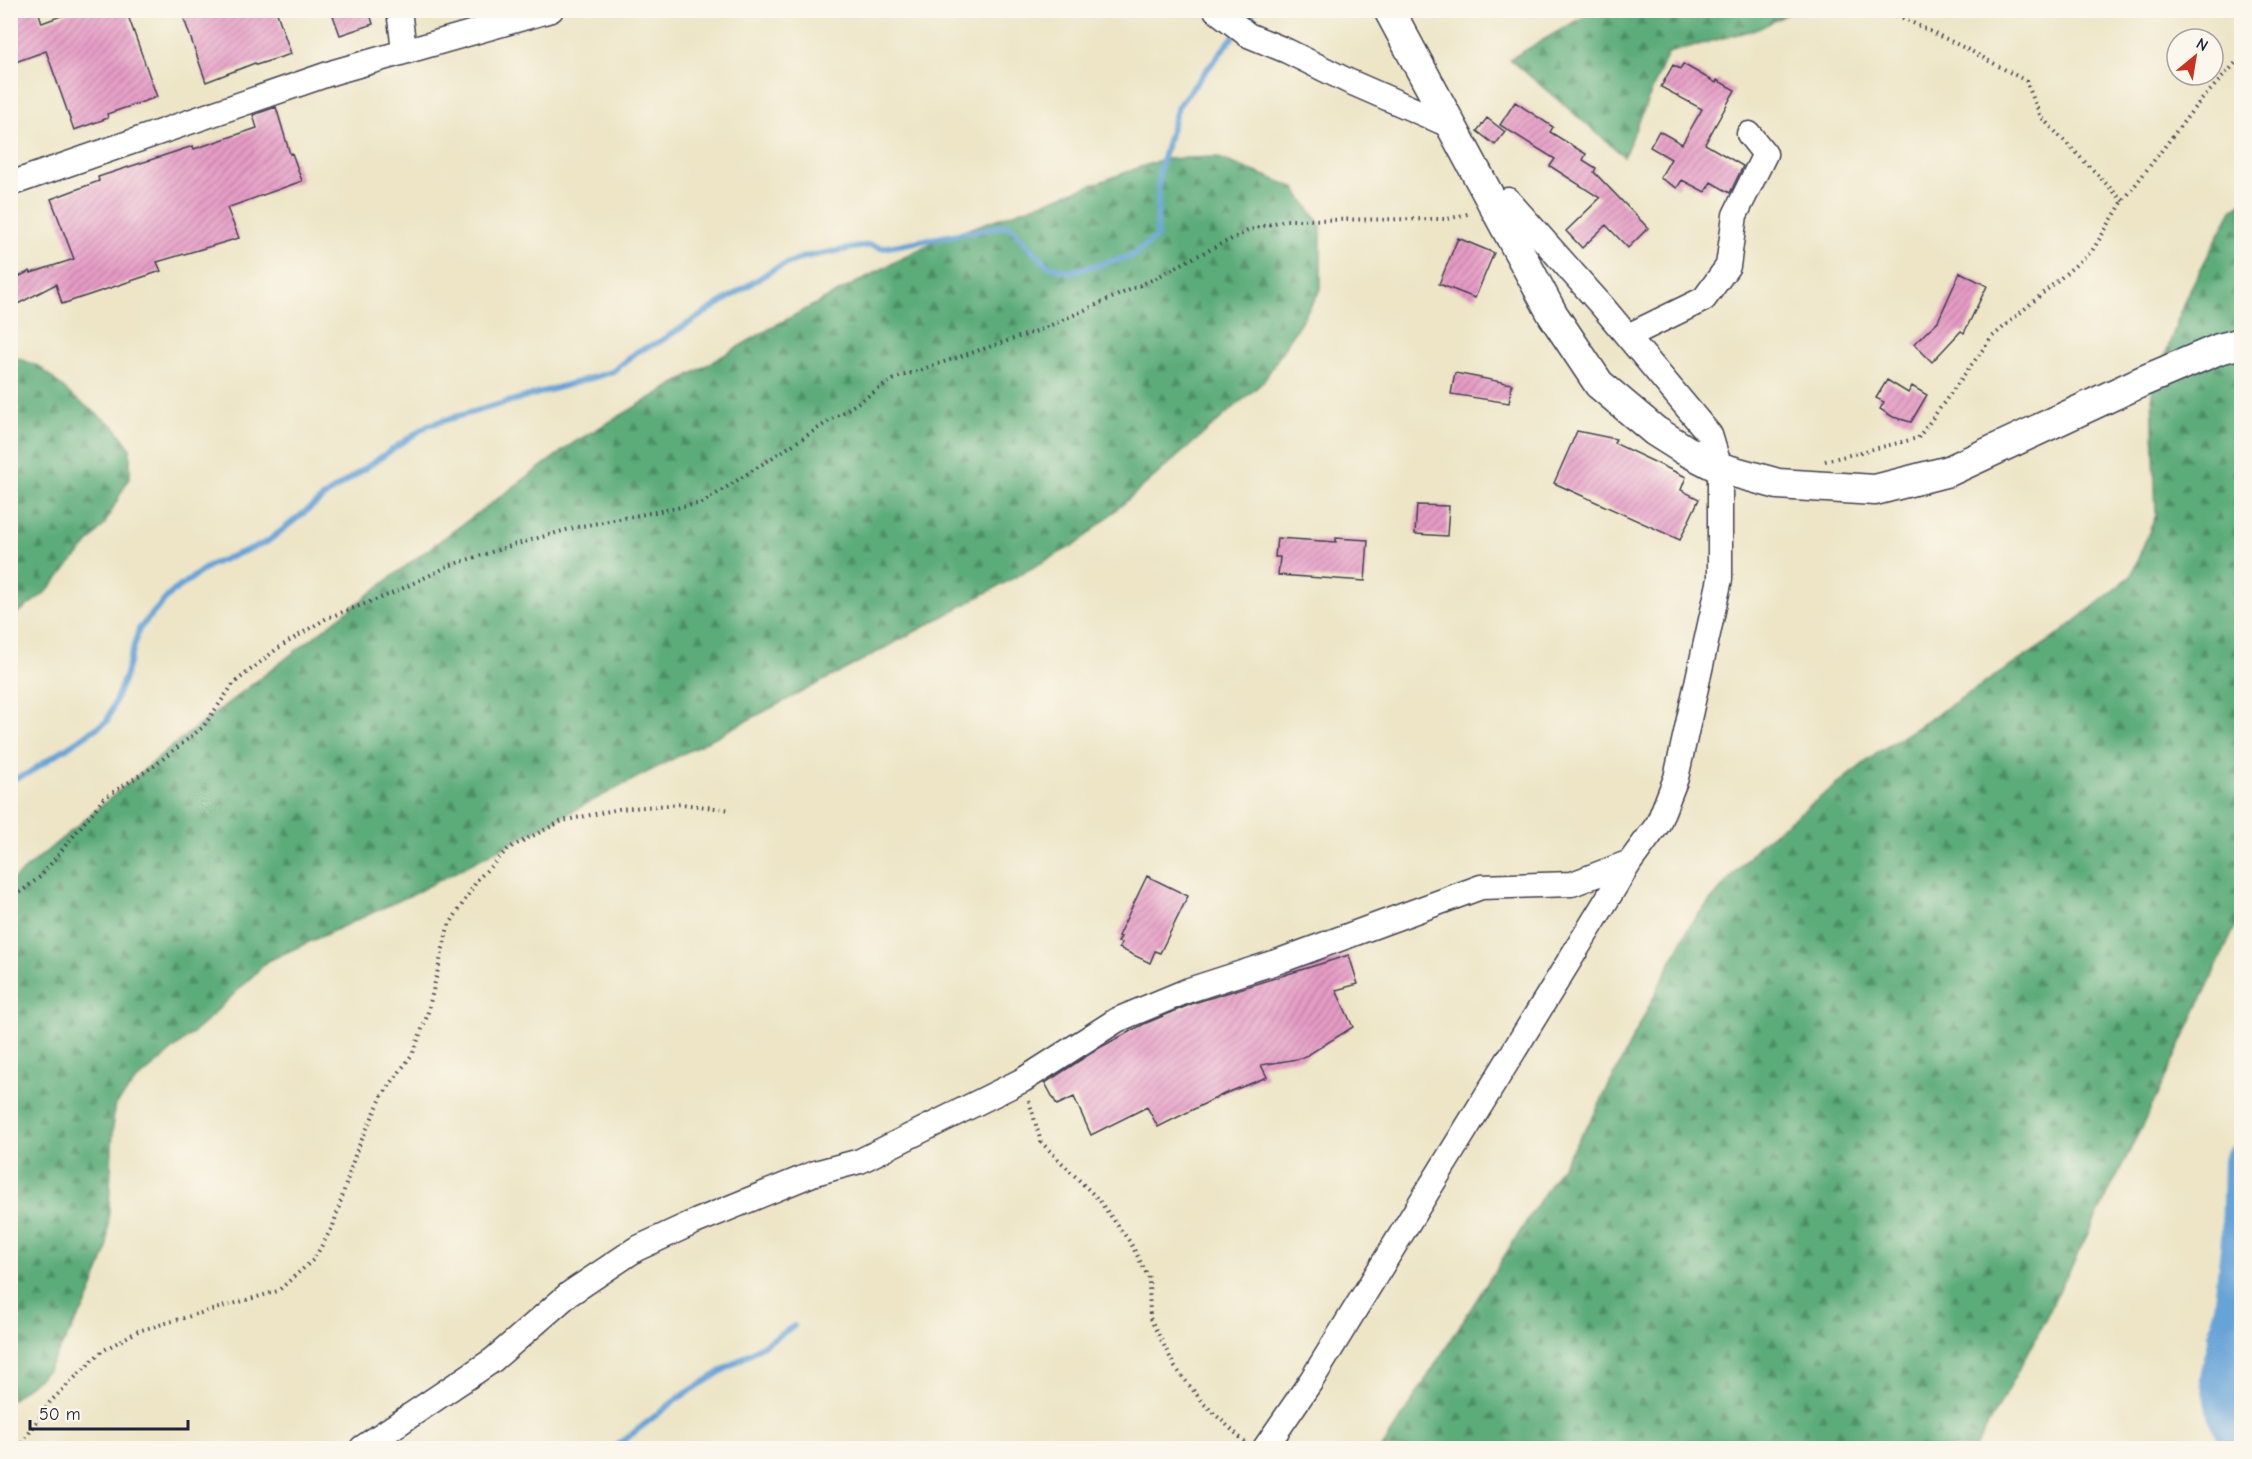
<svg xmlns="http://www.w3.org/2000/svg" width="2252" height="1459" viewBox="0 0 2252 1459" font-family="'Comic Neue',sans-serif">
	<style>
		.forest { fill: url(#forest-firs); stroke: #3f675a; stroke-width: 1.5 }
		.lines { fill: none; stroke-linecap: round; stroke-linejoin: round }
		.stream { stroke: #66a3d7; stroke-width: 6 }
		.river { stroke: #66a3d7; stroke-width: 38 }
		.building { fill: url(#building-hatch) }
		.minor-casing { stroke: #403f50; stroke-width: 27 }
		.tertiary-casing { stroke: #403f50; stroke-width: 33 }
		.path { stroke: #403f50; stroke-width: 4; stroke-dasharray: 1.5 4.5; stroke-linecap: butt }
		.minor { stroke: #fff; stroke-width: 24 }
		.tertiary { stroke: #fff; stroke-width: 30 }
	</style>
	<defs>
		<pattern id="forest-firs" width="22" height="20" patternUnits="userSpaceOnUse" patternTransform="scale(1.5)"><rect width="22" height="20" fill="#5cac79"/><path d="M5 1l3.5 6h-7zM16 11l3.5 6h-7z" fill="#4c8c64"/></pattern>
		<pattern id="building-hatch" width="6" height="6" patternUnits="userSpaceOnUse" patternTransform="scale(1.5)"><rect width="6" height="6" fill="#e69bc5"/><path d="M-1 1l2-2M0 6l6-6M5 7l2-2" fill="none" stroke="#ba7ea1"/></pattern>
	</defs>
	<rect width="100%" height="100%" fill="#fbf7ec"/>
	<filter id="ink" filterUnits="userSpaceOnUse"><feTurbulence type="fractalNoise" baseFrequency=".0167" numOctaves="2"/><feDisplacementMap in="SourceGraphic" scale="12" xChannelSelector="R" yChannelSelector="G"/><feConvolveMatrix kernelMatrix="1 2 1 2 8 2 1 2 1" color-interpolation-filters="sRGB"/></filter>
	<filter id="wash" filterUnits="userSpaceOnUse"><feTurbulence type="fractalNoise" baseFrequency=".008" numOctaves="4" result="noise"/><feDisplacementMap in="SourceGraphic" scale="24" xChannelSelector="R" yChannelSelector="G"/><feGaussianBlur stdDeviation="1.35" result="paint"/><feColorMatrix in="noise" values="0 0 0 0 0 0 0 0 0 0 0 0 0 0 0 0 0 1.4 0 .05"/><feComposite in="paint" operator="in"/></filter>
	<g filter="url(#wash)">
		<rect width="100%" height="100%" fill="#ede5c6"/>
		<path class="forest" d="M1595 10H1793V11L1760 28 1668 53 1624 156 1510 59Z
			M1216 157 1294 187 1321 226V289L1263 382 1078 543 848 668 413 894 268 961 201 1026 135 1082 114 1107 107 1250 87 1303 47 1371 11 1400V881L180 740 411 562 575 442 776 325 933 242 1163 159Z
			M2241 203V914L2153 1104 2026 1357 1975 1448H1382L1593 1117 1691 923 1760 844 1880 751 2057 636 2131 576 2156 515 2152 392 2186 297 2232 210Z
			M10 355 40 367 72 396 115 427 130 448V476L104 525 46 592 11 618Z"/>
		<g class="lines">
			<path class="stream" d="M1242 25 1256 10
				M10 780 27 774 107 721 125 677 139 629 171 593 210 565 267 542 329 493 428 425 612 372 638 351 659 342 774 269 804 257 870 245 882 248 1009 225 1047 265 1069 272 1130 257 1157 237 1159 172 1178 106 1236 33
				M614 1448 677 1399 794 1326"/>
			<path class="river" d="M2242 1162 2240 1240 2232 1310 2219 1379 2226 1413 2242 1446"/>
		</g>
		<g id="blocks">
			<path class="building" d="M24 10H38L42 23 77 10H126L157 97 107 114 108 118 74 130 46 51 10 64V15Z
				M181 10H276L291 54 256 65 255 63 206 82Z
				M331 10H369L373 24 340 35Z
				M1683 64 1716 83 1717 80 1735 90 1705 144 1743 166 1730 193 1711 182 1705 192 1682 180 1677 188 1660 178 1671 159 1650 147 1659 131 1682 144 1702 109 1661 87 1673 65 1680 69Z
				M1515 102 1553 127 1550 132 1586 154 1583 160 1596 168 1594 172 1648 228 1628 248 1606 225 1582 248 1566 231 1600 198 1550 166 1555 159 1500 125Z
				M276 107 290 154 292 153 302 181 227 208 239 238 157 262 161 271 62 304 56 284 10 308V281L30 271 31 273 74 259 51 199 99 181 98 177 193 146 194 149 257 128 253 115Z
				M1487 118 1505 132 1495 145 1477 131Z
				M1458 238 1494 253 1475 298 1439 284Z
				M1960 272 1987 286 1964 333 1961 331 1932 362 1914 344 1938 321Z
				M1455 373 1512 384 1509 403 1451 394Z
				M1887 380 1908 393 1912 386 1927 395 1911 422 1893 417 1880 409 1884 402 1876 398Z
				M1577 431 1616 439 1614 443 1686 477 1681 490 1699 499 1680 540 1554 483Z
				M1417 505 1449 506 1447 536 1415 534Z
				M1277 538 1336 542V538L1368 540 1365 581 1278 575 1280 557H1275Z
				M1147 876 1188 896 1160 953 1155 951 1150 963 1119 948 1122 943 1118 942 1121 937 1118 936Z
				M1349 955 1358 984 1336 990 1353 1027 1303 1058 1261 1065 1267 1077 1224 1094 1158 1127 1147 1107 1091 1135 1074 1097 1057 1105 1045 1083 1099 1048 1144 1024 1194 1003Z"/>
		</g>
	</g>
	<g filter="url(#ink)">
		<use href="#blocks" fill-opacity="0" stroke="#403f50" stroke-width="1.5"/>
		<g class="lines">
			<defs>
				<path id="minor" d="M399 10 404 50
					M1216 10 1248 35 1287 51 1348 81 1451 126
					M10 184 334 72 551 10
					M1628 336 1704 299 1728 266 1735 215 1765 154 1749 134
					M362 1448 493 1360 569 1294 636 1249 690 1224 815 1173 860 1161 1023 1080 1117 1020 1189 990 1282 960 1481 887 1572 884 1630 862
					M1265 1448 1311 1381 1630 862 1658 824 1676 778 1720 579V468L1710 435 1603 307 1508 200 1494 207"/>
				<path id="tertiary" d="M1389 10 1553 315 1599 384 1655 431 1685 450 1720 468 1778 484 1875 490 1949 471 2143 381 2219 349 2242 343"/>
			</defs>
			<use href="#minor" class="minor-casing"/>
			<use href="#tertiary" class="tertiary-casing"/>
			<path class="path" d="M1886 10 1969 50 2026 81 2041 117 2123 201
				M1825 461 1918 438 1992 337 2092 251 2123 201 2195 107 2242 56
				M10 900 40 877 104 798 154 766 203 727 234 683 278 648 327 618 391 594 451 565 510 546 577 527 702 503 896 378 1040 330 1154 279 1189 260 1250 230 1285 220 1448 219 1471 213
				M1029 1101 1041 1142 1098 1199 1130 1242 1149 1278 1150 1318 1175 1367 1204 1404 1245 1442
				M19 1448 50 1402 102 1351 138 1331 278 1291 314 1259 333 1226 356 1152 382 1096 413 1053 427 1016 448 927 478 879 509 848 562 821 619 809 682 804 731 810"/>
			<use href="#minor" class="minor"/>
			<use href="#tertiary" class="tertiary"/>
		</g>
	</g>
	<rect width="2252" height="1459" fill="none" stroke="#fbf7ec" stroke-width="36"/>
	<g transform="translate(2195 57) rotate(30)"><circle r="28" fill="#fbf7ec" stroke="#a4a2a5" stroke-width="1.5"/>
	<path d="M0-4.5L10 22L0 15L-10 22Z" fill="#c8321e"/>
	<text y="-9" font-size="16" font-weight="bold" text-anchor="middle" fill="#22223b">N</text>
	</g>
	<path d="M30 1420v9h158v-9" fill="none" stroke="#22223b" stroke-width="3"/>
	<text x="39" y="1420" font-size="18" fill="#22223b" stroke="#fbf7ec" stroke-width="4.5" paint-order="stroke">50 m</text>
</svg>
